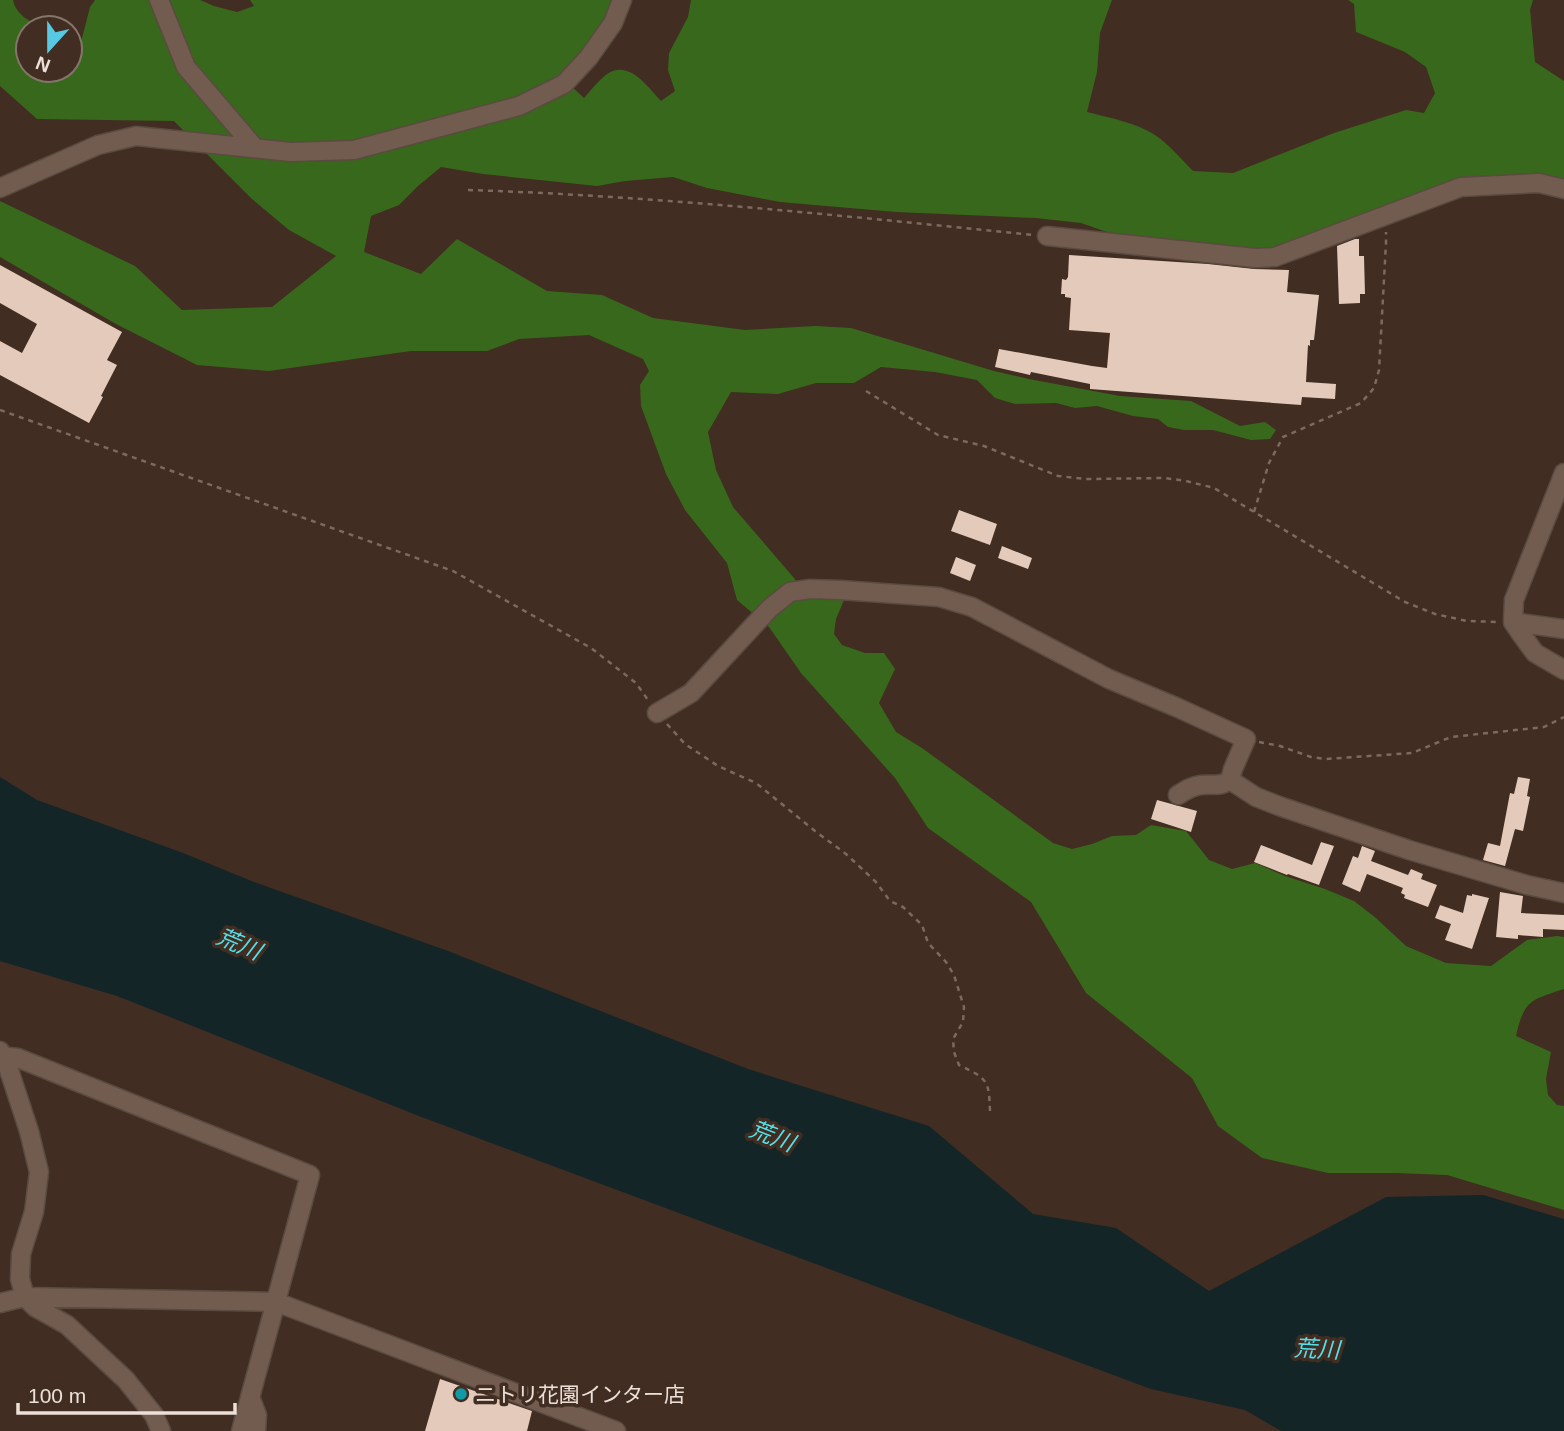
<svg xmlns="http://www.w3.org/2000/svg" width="1564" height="1431" viewBox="0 0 1564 1431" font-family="Arial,'Noto Sans JP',sans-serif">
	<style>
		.forest { fill: #38681b }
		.water { fill: #142527 }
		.building { fill: #e4cabb }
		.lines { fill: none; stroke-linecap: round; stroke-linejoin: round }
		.minor-casing { stroke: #5a4a40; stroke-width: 21 }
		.path { stroke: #7c6a60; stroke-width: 2.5; stroke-dasharray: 5 5; stroke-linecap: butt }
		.minor { stroke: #725c4f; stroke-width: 18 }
		.culture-dot { fill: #0f9aa8; stroke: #412d21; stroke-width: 2.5 }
		.labels { text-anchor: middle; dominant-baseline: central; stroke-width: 7; stroke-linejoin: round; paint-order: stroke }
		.poi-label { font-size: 21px; fill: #ede0d8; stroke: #412d21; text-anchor: start }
		.water-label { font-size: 23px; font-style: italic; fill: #54e0ea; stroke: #412d21 }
	</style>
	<rect width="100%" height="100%" fill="#412d21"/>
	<path class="forest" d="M0 0H13C16 15 29 20 41 28H28V70H70V42H81L90 7 95 0H200L214 6 237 12 254 6 250 0H619L614 12 565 72 570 85 584 98C591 90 599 80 607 74 629 59 648 87 661 101L675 91 668 70 669 53 688 17 691 0H1112L1100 33 1097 72 1087 112C1106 117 1128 121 1146 130 1164 138 1179 157 1193 171L1233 173 1334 133 1406 110 1424 113 1435 93 1426 67 1405 52 1356 32 1354 4 1348 0H1533L1530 10 1535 62 1564 81V183L1548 179 1501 176 1470 179 1376 209 1306 238 1266 250 1124 238 1081 223 1036 218 896 212 780 202 707 188 673 177 625 181 597 186 483 174 441 167 418 186 399 205 371 216 364 252 421 274 457 239 547 291 602 295 653 318 745 330 815 326 851 328 994 371 1029 379 1120 396 1191 401 1240 426 1265 422 1276 430 1270 439 1251 440 1213 430H1184L1168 427 1158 419 1133 416 1097 406 1075 408 1056 403 1015 404 995 398 977 380 935 372 881 367 854 383H816L778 394 731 392 708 432 716 470 733 507 794 578 807 597 821 600H844L836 619 834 634 842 645 865 653H884L895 669 879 703 896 732 922 748 1053 843 1072 849 1092 844 1112 836 1136 835 1151 825 1186 831 1209 860 1232 869 1255 863 1285 876 1325 889 1354 901 1376 918 1406 946 1446 963 1491 966 1527 940 1557 936 1564 937V989C1531 1000 1524 1000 1516 1036L1551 1052 1546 1079 1548 1095 1557 1105 1564 1106V1210L1447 1175 1395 1173H1328L1262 1158 1218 1126 1192 1078 1086 993 1031 902 928 828 895 778 801 673 769 627 737 600 727 563 685 510 666 474 641 406 640 385 649 371 643 359 589 335 519 339 487 351H411L269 371 197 365 116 324 0 257V201L135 266 182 310 272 307 336 256 289 230 252 199 174 121 37 119 0 86Z"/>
	<path class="water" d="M0 777 37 800 183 853 254 882 448 951 748 1069 929 1126 1033 1214 1116 1228 1209 1291 1386 1197 1483 1195 1564 1219V1431H1281L1245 1410 1151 1389 419 1116 117 996 0 961Z"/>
	<path class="building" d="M1355 239H1359V256H1364L1365 294H1360V303L1339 304 1337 246Z
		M1069 255 1208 264 1254 269 1289 270 1287 292 1319 295 1314 340H1310V346L1308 345 1306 382 1336 384 1335 399 1302 397 1301 405 1090 389V384L1031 372 1030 375 995 367 999 349 1092 366 1107 368 1110 333 1069 330 1071 298 1065 297V294H1061L1062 279 1066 280 1068 277Z
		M0 265 122 332 107 360 117 365 101 396 103 397 89 423 0 375V341L22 353 37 324 0 303Z
		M959 510 997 524 990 545 951 531Z
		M1002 546 1032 558 1028 569 998 558Z
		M956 557 976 565 970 581 950 573Z
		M1518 777 1530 779 1527 796 1530 797 1523 831 1515 829 1505 866 1483 860 1488 843 1500 846 1510 793 1514 794Z
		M1157 800 1197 811 1191 832 1151 819Z
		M1321 842 1334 846 1319 885 1288 874 1287 875 1254 862 1261 845 1312 865Z
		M1362 846 1375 851 1371 861 1408 875 1411 869 1423 874 1421 879 1437 885 1428 907 1404 898 1405 895 1401 893 1403 888 1367 874 1360 892 1342 884 1353 856 1358 858Z
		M1500 892 1523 896 1521 913 1564 915V930L1543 929V937L1518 935V939L1496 937Z
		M1472 894 1489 898 1472 949 1445 940 1451 924 1435 918 1440 905 1463 913 1467 895 1472 896Z
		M440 1379 532 1411 527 1431H425Z"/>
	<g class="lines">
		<defs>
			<path id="minor" d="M159 0 186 67 255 148
				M0 188 98 145 136 136 291 152 354 150 519 106 564 84 589 57 613 23 622 0
				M1047 236 1255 258 1275 257 1461 187 1539 183 1564 189
				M1564 473 1514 600 1513 622 1521 634 1535 653 1564 670
				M1513 622 1564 629
				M657 713 691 693 769 609 790 592 810 589 840 590 939 597 972 607 1109 679 1176 707 1246 739 1233 769 1230 780 1256 797 1279 806 1409 850 1527 885 1564 893
				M1178 795C1186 790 1192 786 1201 785 1212 784 1221 787 1230 780
				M0 1051 8 1067 29 1131 39 1172 34 1212 21 1254 20 1279 25 1297 35 1307 67 1325 126 1380 154 1415 161 1431
				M0 1056 18 1058 310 1175 241 1431
				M0 1303 25 1297 276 1302 616 1431
				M250 1397 257 1415 256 1431"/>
		</defs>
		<use href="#minor" class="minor-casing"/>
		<path class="path" d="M468 190C657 196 845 216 1033 235
			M866 391 938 435 984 446 1058 476 1087 479 1165 478 1186 481 1214 488 1405 602 1435 614 1467 621 1499 622
			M0 410 453 571 591 648 636 683 648 700
			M1254 512 1269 463 1283 437 1361 403 1374 388 1379 370 1386 243V232
			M667 724 685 744 718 766 756 783 815 831 846 854 876 882 890 901 903 907 922 925 928 943 946 962 954 975 964 1007 963 1022 953 1039 954 1052 959 1065C988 1079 989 1080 990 1112
			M1259 742 1280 746 1311 757 1326 759 1412 753 1451 737 1544 727 1564 717"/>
		<use href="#minor" class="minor"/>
	</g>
	<circle class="culture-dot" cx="461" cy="1394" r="7"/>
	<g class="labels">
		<g class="poi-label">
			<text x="475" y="1394">ニトリ花園インター店</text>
		</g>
		<g class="water-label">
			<text transform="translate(239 944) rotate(23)">荒川</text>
			<text transform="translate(772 1136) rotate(21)">荒川</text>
			<text transform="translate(1317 1349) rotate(3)">荒川</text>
		</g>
	</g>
	<g transform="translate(49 49) rotate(201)"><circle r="33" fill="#412d21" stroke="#86756a" stroke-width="2"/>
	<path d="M0-5L12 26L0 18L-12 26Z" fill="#57c9e2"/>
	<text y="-10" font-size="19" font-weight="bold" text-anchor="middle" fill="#ede0d8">N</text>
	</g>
	<path d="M18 1403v10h217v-10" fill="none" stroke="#ede0d8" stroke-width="3.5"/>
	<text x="28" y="1403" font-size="21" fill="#ede0d8" stroke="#412d21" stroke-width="5" paint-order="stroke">100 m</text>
</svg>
